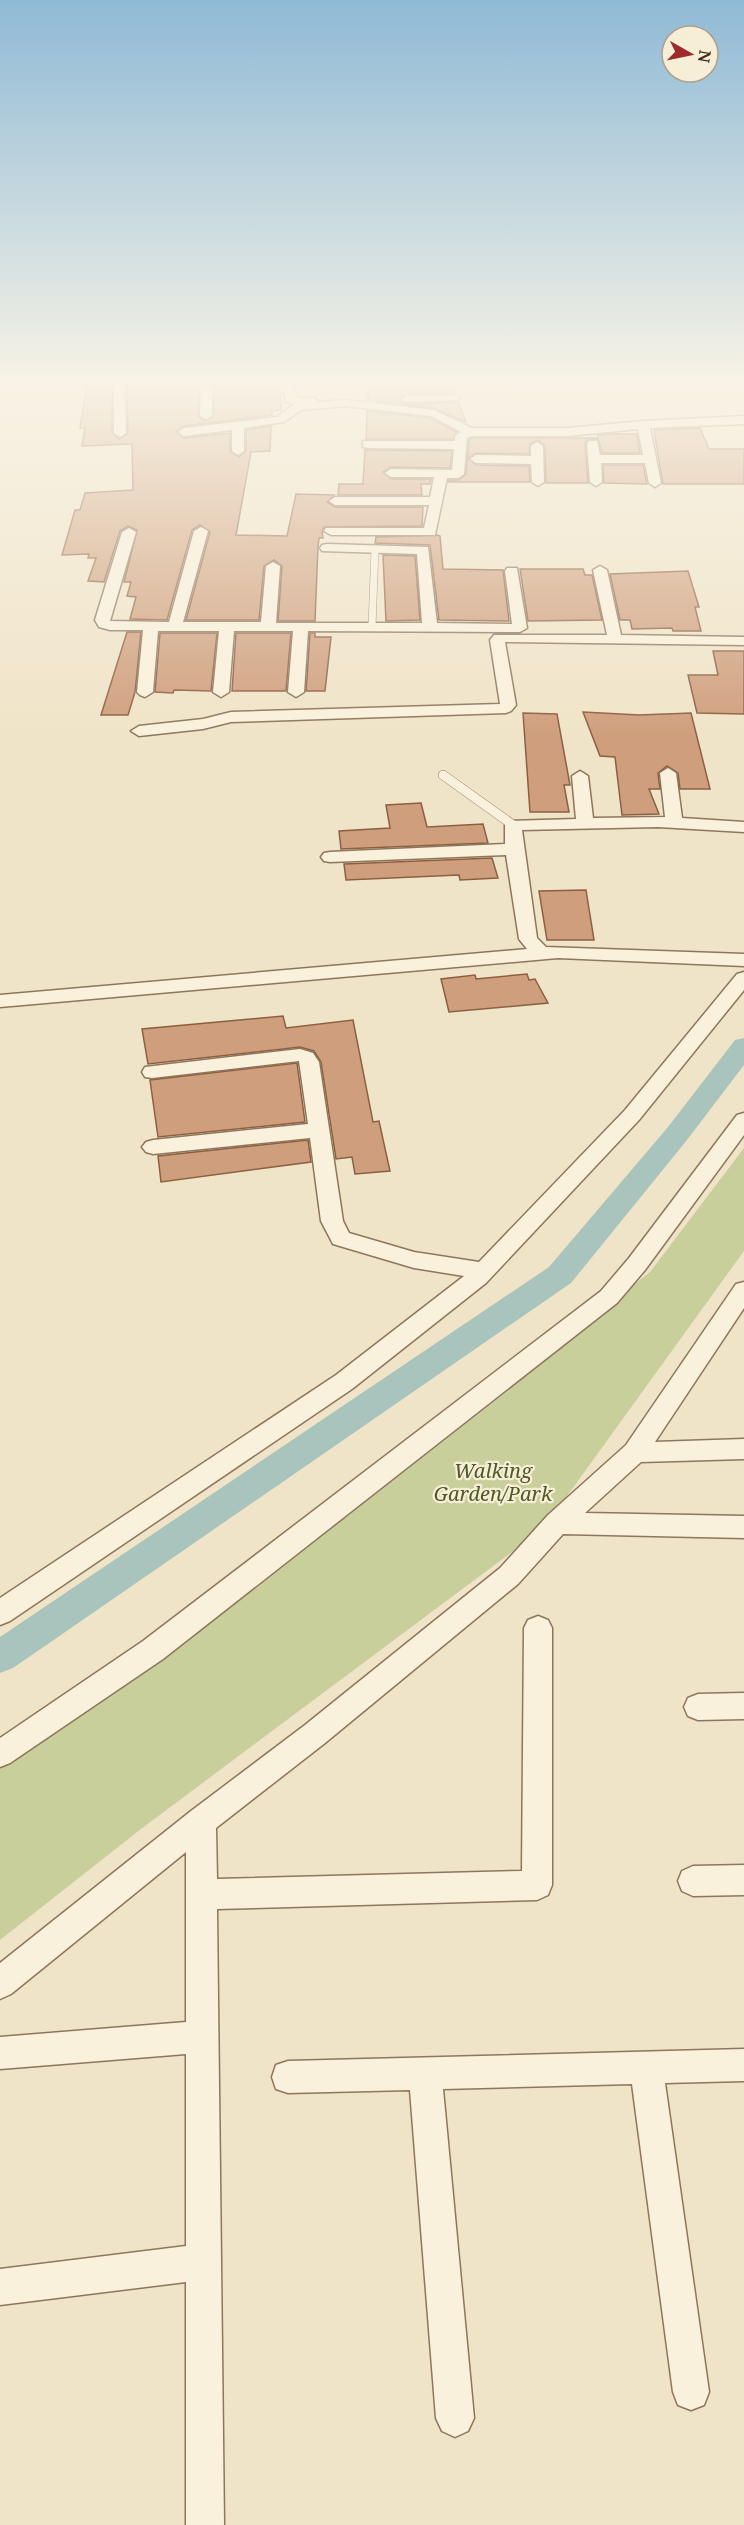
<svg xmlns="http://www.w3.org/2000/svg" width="744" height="2525" viewBox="0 0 744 2525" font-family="'Noto Serif',serif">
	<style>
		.green { fill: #c9cf9b }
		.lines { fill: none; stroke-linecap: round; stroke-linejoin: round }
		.canal { fill: #a9c4bc; fill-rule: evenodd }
		.building { fill: #cf9f7d; stroke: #8d5f41; stroke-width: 1.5 }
		.lane-far1-casing { stroke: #8d765c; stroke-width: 8 }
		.lane-casing { stroke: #8d765c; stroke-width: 10 }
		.street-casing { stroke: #8d765c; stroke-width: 3 }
		.lane-far1 { stroke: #faf1dc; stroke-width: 7 }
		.lane { stroke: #faf1dc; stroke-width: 9 }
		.street { fill: #faf1dc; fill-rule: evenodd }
		.labels { text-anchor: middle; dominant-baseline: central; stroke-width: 4.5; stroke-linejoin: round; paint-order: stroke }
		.park-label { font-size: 20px; font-style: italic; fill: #4d5a26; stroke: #f7eed8 }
	</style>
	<rect width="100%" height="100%" fill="#f0e4c8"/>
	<path class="green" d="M744 1148V1251L544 1528 141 1829 0 1940V1764L414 1457 650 1272Z"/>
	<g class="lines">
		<path class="canal" d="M744 1038V1065L687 1140 571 1283 13 1668 0 1673V1637L549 1267 668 1127 735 1040Z"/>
	</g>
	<path class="building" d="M87 384H112V433L119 439 128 433 127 384H199L198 416 205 421 214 416V384H279L281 410 272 411V415L184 426 176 431 184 438 230 433V451L239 457 246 451V430L271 426 270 451 251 452 236 535 287 536 296 494 334 495 327 502 335 507H423L422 526 324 527 322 532 323 538H319L318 547 315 621H278L282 566 274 560 264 566 259 620H186L210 532 200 525 192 530 167 620 130 619 136 597 127 596 131 582H124L137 530 128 526 120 531 104 582 88 581 96 558H88L89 554 62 555 75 510H80L85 493 133 490 132 444 82 446 85 428H80Z
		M369 384H452L455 393 407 394 399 400 407 404 458 402 466 422 434 408 368 400Z
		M367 411 430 418 457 432 453 439H366Z
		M700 428 709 449H744V484H663L654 430Z
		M607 434H637L640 453H602L598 439 587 440 585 444 588 483H546L545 446 538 440 530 444 529 454 476 453 468 458 476 465 529 466 530 482H448L449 480H459L466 474 469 440 472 438H598V435Z
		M365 450 452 451 450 468 391 467 383 472 391 479H431L430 484H421L422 495H338L339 484H363Z
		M603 465H643L647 484 604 483Z
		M437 535 440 536 443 569 503 570 509 621 439 620 430 545 375 543 376 537Z
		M383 555 415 556 420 620 386 621Z
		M520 569H583L585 575H592L602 620 528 621Z
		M688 571 699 607H695L701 631H673L672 628 632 629 630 620H620L610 574Z
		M127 632H141L135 692 128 715H101Z
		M160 633H217L211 691 174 690 173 693 155 692Z
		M236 633H291L286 691H232Z
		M310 633H315V637H331L325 691H306Z
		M713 651H744V714L697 713 688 675H718Z
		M583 712 639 715 691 713 710 789H680L678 773 667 766 658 773 660 789H649L659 814 622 815 615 757 600 756Z
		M523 713 557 714 570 785H564L569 812H530Z
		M421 803 427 827 483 824 488 843 341 849 339 831 390 828 386 805Z
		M492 858 498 878 460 880 459 875 346 880 344 864Z
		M586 890 594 940H547L539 891Z
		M527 974 529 980 535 979 548 1003 449 1012 441 979 475 975 476 979Z
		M283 1016 286 1028 353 1020 373 1122 379 1121 390 1171 355 1174 352 1157 336 1159 321 1062 314 1051 300 1047 148 1064 142 1029Z
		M297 1063 305 1122 158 1137 150 1080Z
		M308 1140 311 1162 161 1182 158 1156Z"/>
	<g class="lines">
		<defs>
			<path id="lane-far1" d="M372 627 375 549"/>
			<path id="lane" d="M443 775 513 825"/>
			<path id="street" d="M114 384H125L126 433 120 437 114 433Z
				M201 384H212V416L206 419 200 416Z
				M283 384H293L297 398H314L319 402 345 400 434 410 472 428H568L643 421 744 416V424L650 428 661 483 655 487 649 483 645 463H601L602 482 596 486 590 482 587 444 589 441H597L600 455H643L638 429 568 436H472L467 438 464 474 458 478H447L435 535H331L324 531 326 528H424L429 505H335L329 501 335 497H430L434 477H391L385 473 391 469 452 470 454 449 367 448 363 447V441H455V436L461 432 431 416 345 406 301 410 284 422 244 428V451L238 455 232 451V430L184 436 178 432 184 428 277 417 294 404 286 401Z
				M454 395 460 398 458 400 407 402 401 399 407 396Z
				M537 442 543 446 544 482 538 486 532 482 531 464 476 463 470 459 476 455 531 456V446Z
				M201 527 208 531 183 622H261L266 566 273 562 280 566 276 623H422L417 554 322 551 320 548 322 545 327 544 428 547 437 623 512 624 505 571 507 568H517L527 628 520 632 308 631 304 692 296 697 288 692 293 631H234L229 692 221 697 213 692 219 631H158L153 692 145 697 140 695 137 692 143 630H110L99 627 95 620 122 532 129 528 136 532 110 621 169 622 194 531Z
				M600 566 607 570 621 635 744 637V645L505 642 516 705 511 711 506 713 231 722 203 729 139 736 131 731 139 726 203 719 231 712 500 704 490 640 494 635H607L593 570Z
				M668 768 676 773 682 818 744 822V832L658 827 522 830 537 938 546 947 744 954V966L558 958 0 1007V995L527 949 519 939 506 855 330 862 324 861 321 857 324 853 330 852 505 844V825L507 821 576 819 572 776 580 771 588 776 593 818 665 817 660 773Z
				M744 972V990L639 1120 486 1283 352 1389 10 1621 0 1625V1598L336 1375 464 1276 414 1268 333 1244 321 1221 310 1138 153 1154 146 1152 142 1147 146 1142 153 1140 308 1124 299 1061 152 1078 145 1077 142 1072 145 1067 300 1049 313 1053 319 1062 343 1221 349 1233 414 1252 479 1262 625 1110 737 974Z
				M744 1113V1135L645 1270 617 1303 163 1659 10 1763 0 1767V1738L143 1641 601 1291 629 1258 737 1115Z
				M744 1282V1308L655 1442 744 1439V1459L641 1462 585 1513 744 1516V1538L563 1534 518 1584 325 1743 216 1828 217 1879 522 1871 524 1628 528 1620 538 1616 548 1620 552 1628V1885L548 1895 537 1900 217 1909 224 2525H186V2282L0 2305V2269L186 2246V2054L0 2069V2037L186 2022V1852L11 1994 0 1999V1963L191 1811 305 1725 500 1568 548 1515 626 1445 736 1284Z
				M744 1693V1719L698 1720 688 1716 684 1707 688 1698 698 1694Z
				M744 1865V1895L693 1896 682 1891 678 1881 682 1871 693 1866Z
				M744 2049V2081L665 2083 709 2392 704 2405 691 2410 678 2405 673 2392 632 2084 443 2089 474 2418 468 2431 455 2437 442 2431 436 2418 410 2090 288 2093 276 2089 272 2077 276 2065 288 2061Z"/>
		</defs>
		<use href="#lane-far1" class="lane-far1-casing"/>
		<use href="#lane" class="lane-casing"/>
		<use href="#street" class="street-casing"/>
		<use href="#lane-far1" class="lane-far1"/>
		<use href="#lane" class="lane"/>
		<use href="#street" class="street"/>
	</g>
	<linearGradient id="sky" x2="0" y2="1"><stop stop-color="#8fbad6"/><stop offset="0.52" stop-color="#f8f3e6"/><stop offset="1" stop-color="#f8f3e6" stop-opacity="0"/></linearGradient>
	<rect width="744" height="737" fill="url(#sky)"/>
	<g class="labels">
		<g class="park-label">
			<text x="493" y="1470">Walking<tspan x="493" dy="23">Garden/Park</tspan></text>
		</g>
	</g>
	<g transform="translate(690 54) rotate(99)"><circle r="28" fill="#f7eed8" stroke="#ada18e" stroke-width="1.5"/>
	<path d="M0-4.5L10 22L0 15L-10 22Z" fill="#9e2a2b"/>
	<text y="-9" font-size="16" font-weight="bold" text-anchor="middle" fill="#3d2e20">N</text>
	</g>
</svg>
